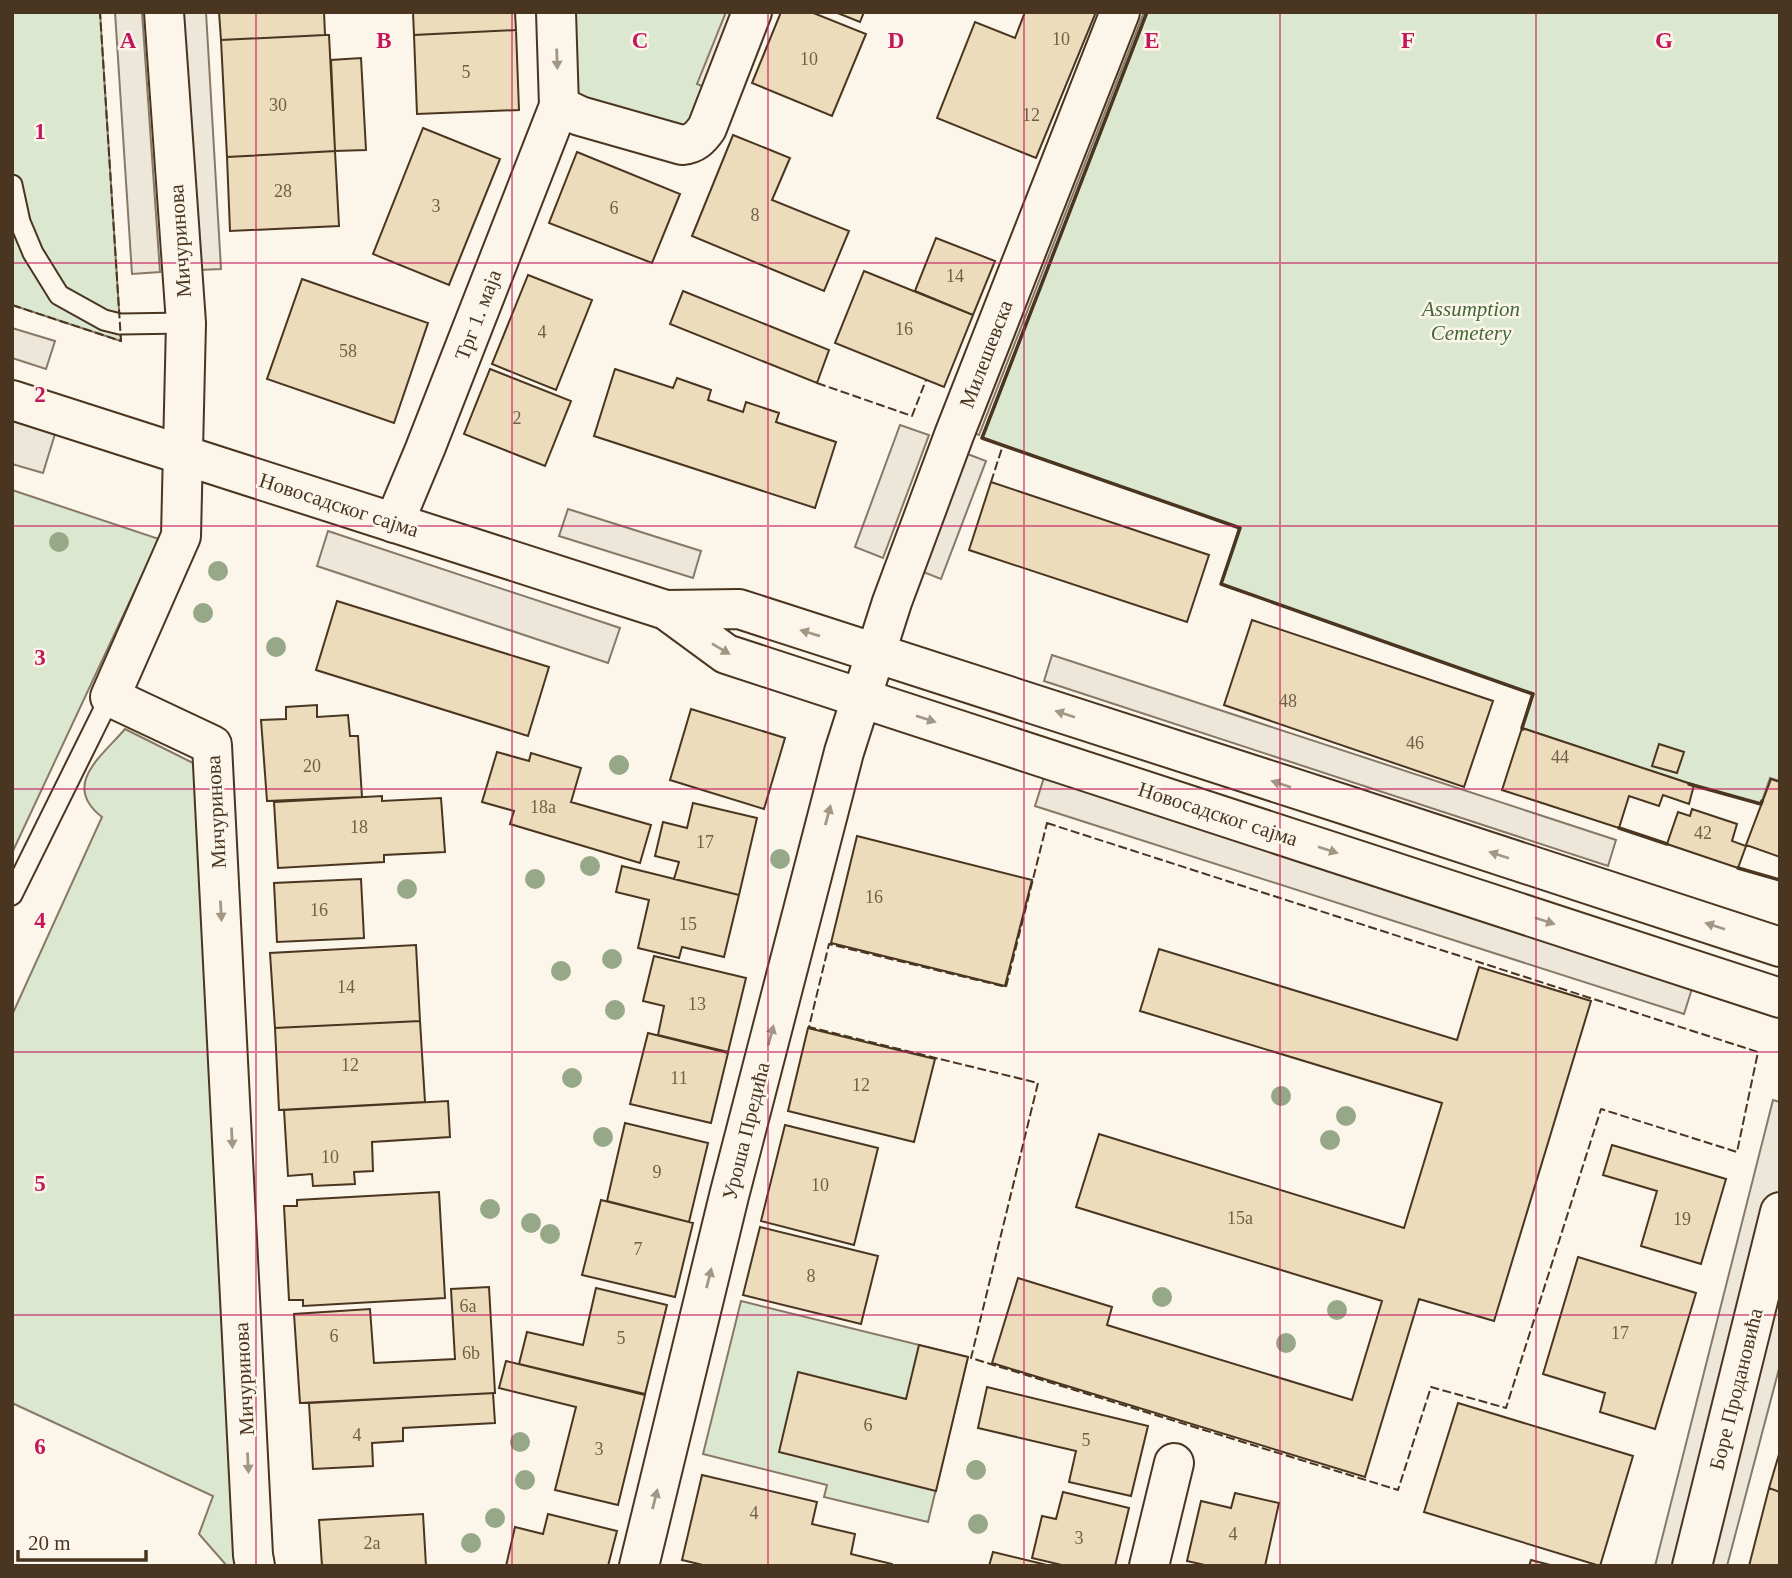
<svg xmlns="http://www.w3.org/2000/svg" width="1792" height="1578" viewBox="0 0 1792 1578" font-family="'Times New Roman',serif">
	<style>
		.green { fill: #dce7d0; stroke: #887966; stroke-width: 2 }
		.parking { fill: #ede7d9; stroke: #887966; stroke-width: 2 }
		.building { fill: #ecdcbc; stroke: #4a3520; stroke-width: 2 }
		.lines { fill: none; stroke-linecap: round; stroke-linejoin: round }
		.lane-casing { stroke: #4a3520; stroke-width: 23 }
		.street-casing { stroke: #4a3520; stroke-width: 42 }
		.secondary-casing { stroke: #4a3520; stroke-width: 42 }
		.lane { stroke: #fbf6e9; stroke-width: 19 }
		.street { stroke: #fbf6e9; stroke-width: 38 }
		.secondary { stroke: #fbf6e9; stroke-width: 38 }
		.fence { stroke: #4a3520; stroke-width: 2; stroke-dasharray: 9 3.5; stroke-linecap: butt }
		.wall { stroke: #4a3520; stroke-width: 3.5 }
		.tree { fill: #96a887 }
		.oneway { fill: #a29684 }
		.grid { fill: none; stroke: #c2185b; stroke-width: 2; stroke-opacity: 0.55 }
		.labels { text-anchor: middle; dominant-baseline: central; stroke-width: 5; stroke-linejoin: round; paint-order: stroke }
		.number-label { font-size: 18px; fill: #725f47 }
		.street-label { font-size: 21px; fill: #4a3520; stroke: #fbf6e9 }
		.park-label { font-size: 21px; font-style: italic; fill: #436837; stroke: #fbf6e9 }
		.grid-label { font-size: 23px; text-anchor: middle; font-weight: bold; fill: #c2185b; stroke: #fbf6e9; stroke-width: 5; stroke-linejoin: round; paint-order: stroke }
	</style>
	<rect width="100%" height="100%" fill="#fbf6e9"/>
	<path class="green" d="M12 12H100L121 341 12 305Z
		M556 12H752L707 128 580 116Z
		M1147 12H1780V781L1770 778 1761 804 1694 785 1522 728 1532 694 1221 584 1239 528 982 438Z
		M12 490 159 539 12 853Z
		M125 729 195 764 242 1566H227L199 1534 213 1496 12 1403V1015L102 817C61 785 101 757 125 729Z
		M741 1301 968 1357 928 1522 824 1497 827 1485 703 1454Z"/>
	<path class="parking" d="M115 12H142L160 272 132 274Z
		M182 12H206L221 269 198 270Z
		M726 12H752L720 94 697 84Z
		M1126 12H1144L979 435 963 429Z
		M12 328 55 341 46 369 12 358Z
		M12 421 55 434 43 473 12 464Z
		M900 425 929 435 883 558 855 547Z
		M957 450 986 461 941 579 913 568Z
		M568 509 701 551 693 578 559 536Z
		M328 531 620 628 608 663 317 566Z
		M1052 655 1616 840 1608 866 1044 681Z
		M1046 771 1695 979 1684 1014 1035 806Z
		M1773 1100 1780 1102V1365L1727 1566H1655Z"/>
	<path class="building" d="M219 12H324L325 35 221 40Z
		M413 12H515L516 30 414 35Z
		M781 12H811L866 34 832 116 752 83Z
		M835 12H864L860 22Z
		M1025 12H1096L1036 158 937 118 975 22 1015 38Z
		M516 30 519 110 417 114 414 35Z
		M325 35H329L335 151 227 157 221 40Z
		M361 58 366 150 335 151 331 60Z
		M423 128 500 159 449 285 373 254Z
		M733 135 790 158 772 200 849 231 824 291 692 236Z
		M335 151 339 226 230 231 227 157Z
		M577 152 680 194 652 263 549 223Z
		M936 238 995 261 973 315 915 291Z
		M864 271 973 315 944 387 835 343Z
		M528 275 592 300 556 390 492 364Z
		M302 279 428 323 394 423 267 379Z
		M683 291 829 350 817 383 670 324Z
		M490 369 571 401 545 466 464 434Z
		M615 369 673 388 677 378 711 390 708 400 743 412 746 402 779 413 776 422 836 442 815 508 594 436Z
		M991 482 1209 555 1187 622 969 550Z
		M337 601 549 667 528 736 316 670Z
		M1252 620 1493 701 1464 787 1224 705Z
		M317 705V717L348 715 350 736H358L362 797 267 801 261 720 286 719V707Z
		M691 709 785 738 764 809 670 780Z
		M1522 728 1694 785 1689 804 1663 795 1659 806 1629 796 1619 828 1502 790Z
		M1659 744 1684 752 1677 773 1652 766Z
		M497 752 529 761 531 753 581 768 571 802 651 825 640 863 510 824 514 811 482 802Z
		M1771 779 1780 782V857L1746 845Z
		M382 796V801L441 798 445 852 384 855V862L278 868 274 802Z
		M693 803 757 818 739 895 674 879 679 862 655 856 663 822 687 828Z
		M1692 809 1737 824 1732 841 1746 846 1738 868 1667 844 1678 812 1690 816Z
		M857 836 1032 880 1005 986 831 943Z
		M622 866 739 895 724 957 682 947 679 958 638 948 649 900 616 892Z
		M361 879 364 938 277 942 274 883Z
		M416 945 420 1021 275 1028 270 953Z
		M1159 949 1457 1040 1479 967 1591 1001 1494 1321 1419 1299 1365 1477 992 1363 1018 1278 1112 1307 1107 1325 1352 1400 1382 1301 1076 1207 1099 1134 1404 1228 1442 1103 1140 1011Z
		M654 956 746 978 728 1052 658 1035 664 1006 643 1001Z
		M420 1021 425 1102 279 1110 275 1028Z
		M808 1028 935 1059 914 1142 788 1111Z
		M648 1033 728 1053 711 1123 630 1104Z
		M448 1101 450 1137 372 1142 373 1171 354 1172 355 1184 313 1186 312 1174 288 1176 284 1110Z
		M625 1123 708 1143 689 1222 607 1201Z
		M785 1125 878 1148 854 1245 761 1221Z
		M1612 1145 1726 1179 1701 1264 1641 1246 1657 1191 1603 1175Z
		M439 1192 445 1298 303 1306V1300H289L284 1206H297V1200Z
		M601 1200 693 1223 675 1297 582 1275Z
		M760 1227 878 1256 861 1324 743 1295Z
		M1578 1257 1696 1293 1655 1429 1600 1412 1605 1393 1543 1374Z
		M489 1287 495 1393 300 1403 294 1314 370 1309 374 1363 455 1359 451 1289Z
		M596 1288 667 1305 645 1394 519 1364 527 1332 583 1345Z
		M919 1345 968 1357 936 1491 779 1452 798 1372 906 1399Z
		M506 1361 645 1395 618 1505 555 1490 576 1407 499 1388Z
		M987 1387 1148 1426 1131 1496 1069 1482 1076 1451 978 1428Z
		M493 1393 495 1423 403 1428V1441L372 1443 373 1466 313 1469 309 1403Z
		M1458 1403 1633 1456 1600 1566 1424 1512Z
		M1780 1451V1492L1769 1488Z
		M702 1475 817 1502 812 1524 855 1534 851 1554 892 1564V1566H707L682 1560Z
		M1769 1488 1780 1492V1566H1749Z
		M1063 1492 1129 1508 1115 1566H1066L1032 1558 1042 1516 1056 1519Z
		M1235 1493 1279 1503 1265 1566H1209L1187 1561 1201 1501 1231 1508Z
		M423 1514 426 1566H322L319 1520Z
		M548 1514 617 1531 608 1566H506L515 1527 543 1534Z
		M993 1552 1051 1566H989Z
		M1531 1560 1554 1566H1529Z"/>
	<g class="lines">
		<defs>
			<path id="lane" d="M12 185 20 222 33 253 59 295 104 320 120 324 186 323
				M12 895 110 697"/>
			<path id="street" d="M164 12 186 323 181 536 110 697 212 745 253 1555 255 1566
				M559 106 580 116 682 145C694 144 700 138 707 128L752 12
				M394 523 425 449 559 106 556 12
				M639 1566 729 1196 844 752 892 602 954 435 1120 12
				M1149 1566 1174 1463
				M1692 1566 1780 1212"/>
			<path id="secondary" d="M12 400 666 610 726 654 1780 998
				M666 610 739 609 1346 805 1780 947"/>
		</defs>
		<use href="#lane" class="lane-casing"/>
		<use href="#street" class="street-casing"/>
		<use href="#secondary" class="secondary-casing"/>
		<use href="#lane" class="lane"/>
		<use href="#street" class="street"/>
		<use href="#secondary" class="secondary"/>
		<path class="fence" d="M12 305 121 341 100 12
			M817 383 912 416 926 380
			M991 482 1003 445
			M1047 823 1758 1052 1737 1152 1601 1109 1506 1408 1431 1387 1398 1490 971 1358 1038 1083 809 1027 829 944 1006 987Z"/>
		<path class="wall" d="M1147 12 982 438 1240 528 1221 584 1533 694 1522 728 1523 729
			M1689 784 1761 804 1762 801
			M1619 828 1667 844
			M1738 868 1780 880"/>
	</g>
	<g class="tree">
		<circle cx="59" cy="542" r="10"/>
		<circle cx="218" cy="571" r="10"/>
		<circle cx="203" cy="613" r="10"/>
		<circle cx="276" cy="647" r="10"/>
		<circle cx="619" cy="765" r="10"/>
		<circle cx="780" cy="859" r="10"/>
		<circle cx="590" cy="866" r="10"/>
		<circle cx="535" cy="879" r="10"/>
		<circle cx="407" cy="889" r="10"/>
		<circle cx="612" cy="959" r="10"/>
		<circle cx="561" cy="971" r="10"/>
		<circle cx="615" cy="1010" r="10"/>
		<circle cx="572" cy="1078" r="10"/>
		<circle cx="1281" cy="1096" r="10"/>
		<circle cx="1346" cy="1116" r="10"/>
		<circle cx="603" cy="1137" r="10"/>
		<circle cx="1330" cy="1140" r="10"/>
		<circle cx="490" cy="1209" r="10"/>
		<circle cx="531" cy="1223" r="10"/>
		<circle cx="550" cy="1234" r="10"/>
		<circle cx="1162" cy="1297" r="10"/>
		<circle cx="1337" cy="1310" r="10"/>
		<circle cx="1286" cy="1343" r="10"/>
		<circle cx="520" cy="1442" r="10"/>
		<circle cx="976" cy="1470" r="10"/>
		<circle cx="525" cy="1480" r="10"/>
		<circle cx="495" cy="1518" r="10"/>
		<circle cx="978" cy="1524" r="10"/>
		<circle cx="471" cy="1543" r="10"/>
	</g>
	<defs><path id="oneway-solid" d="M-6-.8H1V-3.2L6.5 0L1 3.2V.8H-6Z" transform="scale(1.75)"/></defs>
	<g class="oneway">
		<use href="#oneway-solid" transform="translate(557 59) rotate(88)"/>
		<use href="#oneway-solid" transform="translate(810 633) rotate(-163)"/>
		<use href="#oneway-solid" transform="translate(721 649) rotate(31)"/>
		<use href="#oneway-solid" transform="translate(1065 714) rotate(-162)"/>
		<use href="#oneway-solid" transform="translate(926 719) rotate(18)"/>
		<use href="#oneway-solid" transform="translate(1281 784) rotate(-162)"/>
		<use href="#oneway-solid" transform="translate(828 815) rotate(-75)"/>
		<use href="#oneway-solid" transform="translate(1328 850) rotate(18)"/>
		<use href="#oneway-solid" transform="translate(1499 855) rotate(-162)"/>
		<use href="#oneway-solid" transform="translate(221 911) rotate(87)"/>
		<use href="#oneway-solid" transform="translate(1545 921) rotate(18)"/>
		<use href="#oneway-solid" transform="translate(1715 926) rotate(-162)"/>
		<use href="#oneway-solid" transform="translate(771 1035) rotate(-75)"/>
		<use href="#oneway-solid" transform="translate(232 1138) rotate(87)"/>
		<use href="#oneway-solid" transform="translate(709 1278) rotate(-76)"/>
		<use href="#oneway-solid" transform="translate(248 1463) rotate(87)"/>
		<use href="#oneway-solid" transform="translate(655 1499) rotate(-76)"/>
	</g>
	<path class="grid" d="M256 12V1566M512 12V1566M768 12V1566M1024 12V1566M1280 12V1566M1536 12V1566M12 263H1780M12 526H1780M12 789H1780M12 1052H1780M12 1315H1780"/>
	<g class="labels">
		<g class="number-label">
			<text x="1061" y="39">10</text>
			<text x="809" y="59">10</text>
			<text x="466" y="72">5</text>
			<text x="278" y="105">30</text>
			<text x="1031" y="115">12</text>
			<text x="283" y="191">28</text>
			<text x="436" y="206">3</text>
			<text x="614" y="208">6</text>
			<text x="755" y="215">8</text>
			<text x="955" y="276">14</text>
			<text x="904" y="329">16</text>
			<text x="542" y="332">4</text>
			<text x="348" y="351">58</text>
			<text x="517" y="418">2</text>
			<text x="1288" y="701">48</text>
			<text x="1415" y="743">46</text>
			<text x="1560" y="757">44</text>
			<text x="312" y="766">20</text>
			<text x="543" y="807">18a</text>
			<text x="359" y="827">18</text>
			<text x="1703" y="833">42</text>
			<text x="705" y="842">17</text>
			<text x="874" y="897">16</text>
			<text x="319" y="910">16</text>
			<text x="688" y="924">15</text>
			<text x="346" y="987">14</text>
			<text x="697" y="1004">13</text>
			<text x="350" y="1065">12</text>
			<text x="679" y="1078">11</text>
			<text x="861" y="1085">12</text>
			<text x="330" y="1157">10</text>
			<text x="657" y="1172">9</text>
			<text x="820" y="1185">10</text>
			<text x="1240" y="1218">15a</text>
			<text x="1682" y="1219">19</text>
			<text x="638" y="1249">7</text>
			<text x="811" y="1276">8</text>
			<text x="468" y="1306">6a</text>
			<text x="1620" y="1333">17</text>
			<text x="334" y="1336">6</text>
			<text x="621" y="1338">5</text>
			<text x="471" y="1353">6b</text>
			<text x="868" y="1425">6</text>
			<text x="357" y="1435">4</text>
			<text x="1086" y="1440">5</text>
			<text x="599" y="1449">3</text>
			<text x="754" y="1513">4</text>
			<text x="1233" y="1534">4</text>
			<text x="1079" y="1538">3</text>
			<text x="372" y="1543">2a</text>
		</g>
		<g class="street-label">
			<text transform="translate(180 241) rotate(-94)">Мичуринова</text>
			<text transform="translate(478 315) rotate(-69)">Трг 1. маја</text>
			<text transform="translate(986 354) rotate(-69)">Милешевска</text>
			<text transform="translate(339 505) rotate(18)">Новосадског сајма</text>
			<text transform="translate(216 812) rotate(-93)">Мичуринова</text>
			<text transform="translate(1218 814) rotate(18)">Новосадског сајма</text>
			<text transform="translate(746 1131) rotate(-76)">Уроша Предића</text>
			<text transform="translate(244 1379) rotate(-93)">Мичуринова</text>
			<text transform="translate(1736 1389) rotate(-76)">Боре Продановића</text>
		</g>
		<g class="park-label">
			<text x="1471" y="309">Assumption<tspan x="1471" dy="24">Cemetery</tspan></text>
		</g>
	</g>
	<g class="grid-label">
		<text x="128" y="48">A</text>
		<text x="384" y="48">B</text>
		<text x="640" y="48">C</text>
		<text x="896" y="48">D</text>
		<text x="1152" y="48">E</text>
		<text x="1408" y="48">F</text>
		<text x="1664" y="48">G</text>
		<text x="40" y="139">1</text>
		<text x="40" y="402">2</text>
		<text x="40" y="665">3</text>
		<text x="40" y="928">4</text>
		<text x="40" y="1191">5</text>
		<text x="40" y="1454">6</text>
	</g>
	<rect width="1792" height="1578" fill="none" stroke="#4a3520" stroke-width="28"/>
	<path d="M18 1550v10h128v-10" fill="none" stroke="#4a3520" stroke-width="3.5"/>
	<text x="28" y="1550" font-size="21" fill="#4a3520" stroke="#fbf6e9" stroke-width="5" paint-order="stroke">20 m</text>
</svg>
